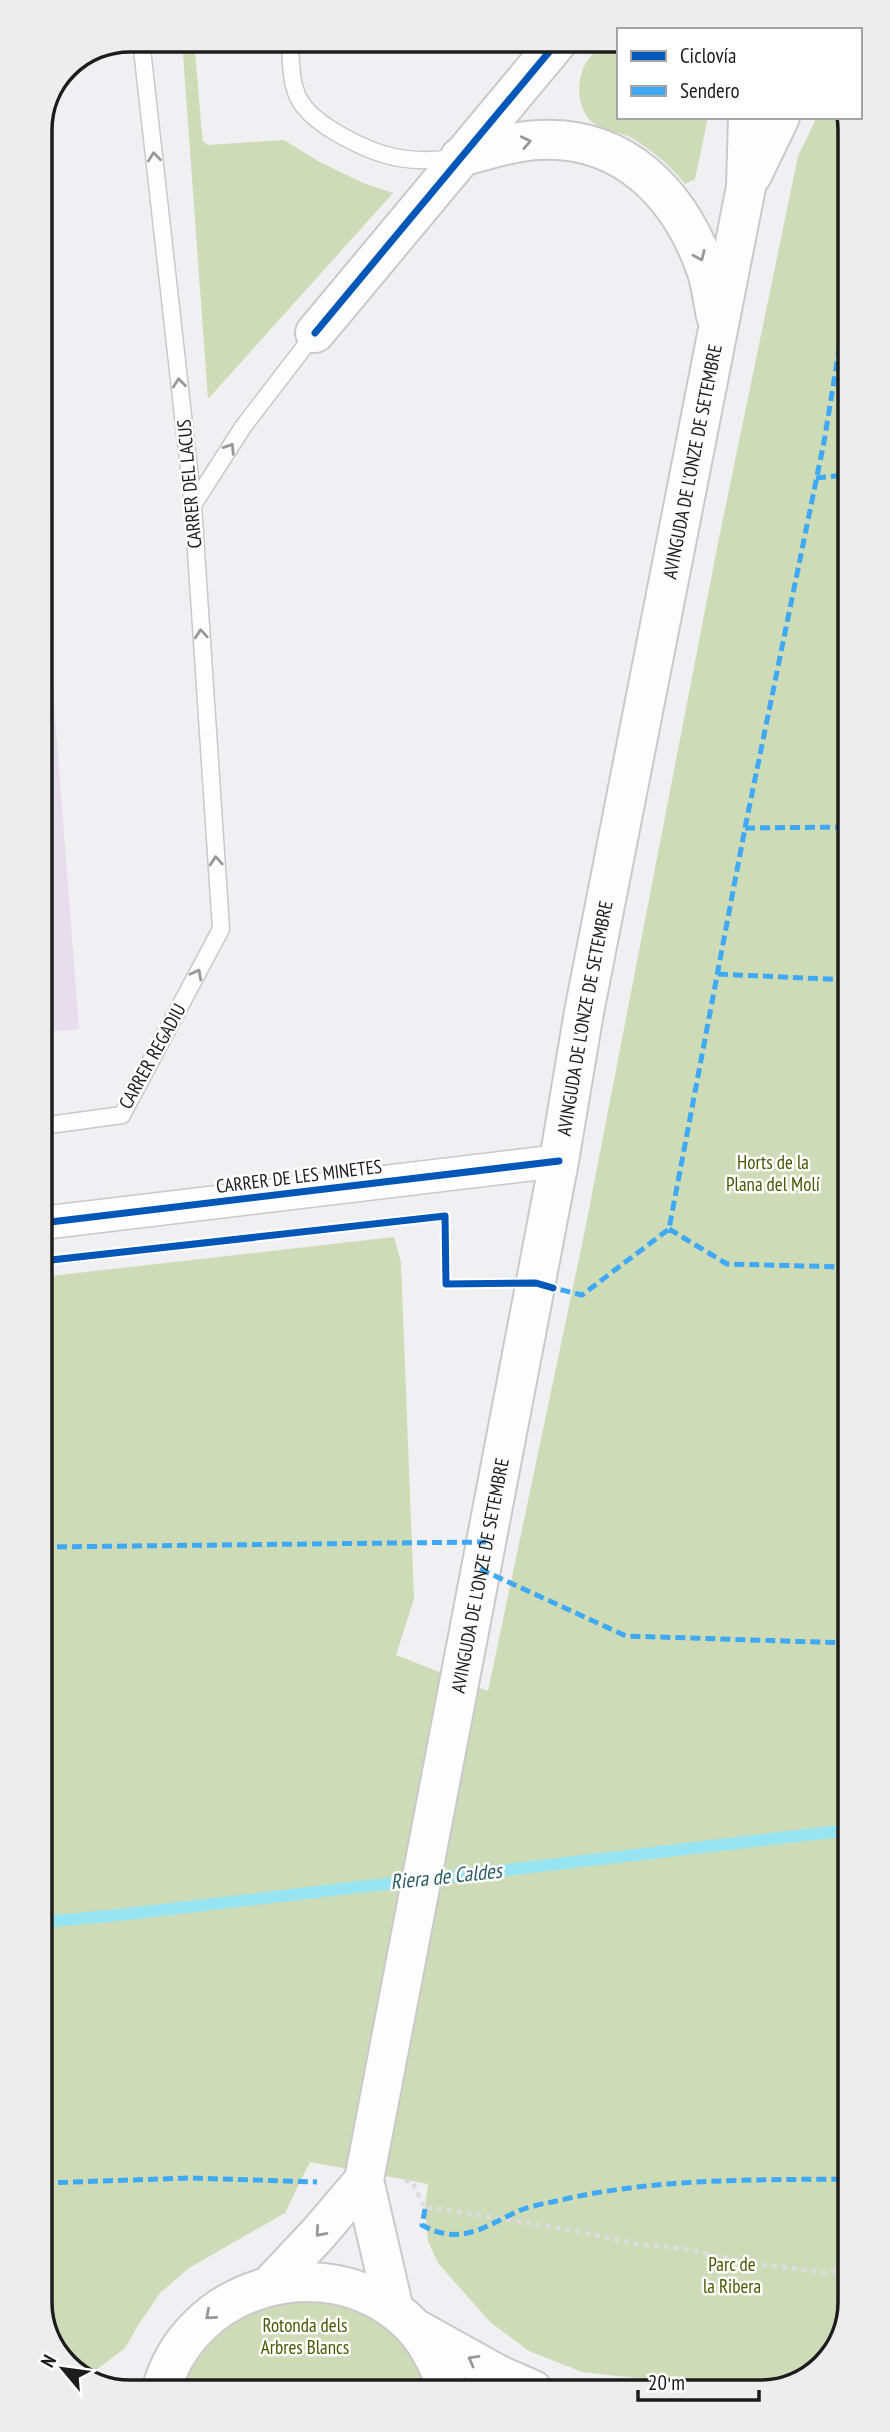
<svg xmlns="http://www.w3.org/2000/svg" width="890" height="2432" viewBox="0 0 890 2432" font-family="'PT Sans Narrow',sans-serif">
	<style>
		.green { fill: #cedbb7 }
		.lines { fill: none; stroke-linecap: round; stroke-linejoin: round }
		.stream { stroke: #97e4f3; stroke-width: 12 }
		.building { fill: #e8ddec }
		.lane-casing { stroke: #cac8ca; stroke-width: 19 }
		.street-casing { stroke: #cac8ca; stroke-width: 35 }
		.secondary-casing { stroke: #cac8ca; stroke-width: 42 }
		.path { stroke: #dcdbdd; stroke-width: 4.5; stroke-dasharray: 5 5; stroke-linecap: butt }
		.lane { stroke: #fdfdfd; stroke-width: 16 }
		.street { stroke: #fdfdfd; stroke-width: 32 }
		.secondary { stroke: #fdfdfd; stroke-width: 38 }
		.quiet { stroke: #3fa9f5; stroke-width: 5; stroke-dasharray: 10 5; stroke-linecap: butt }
		.cycleway-casing { stroke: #fff; stroke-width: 11 }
		.cycleway { stroke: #0057b8; stroke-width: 7 }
		.oneway { stroke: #989898 }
		.labels { text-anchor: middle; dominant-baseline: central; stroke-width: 5; stroke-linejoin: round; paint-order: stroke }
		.street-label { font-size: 19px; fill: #1d1c1d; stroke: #fff }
		.park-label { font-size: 19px; fill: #455a00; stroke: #fff }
		.water-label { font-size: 21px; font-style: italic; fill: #2b5b64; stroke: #fff }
		.rim { fill: none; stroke: #1d1c1d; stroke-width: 3.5 }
	</style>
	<rect width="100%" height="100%" fill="#f0eff1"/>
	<path class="green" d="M182 40H194L202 134 203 141 208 145 284 140 318 161 363 183 393 193 208 399Z
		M605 40H619V117H708L695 179 685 184C670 165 653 151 632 138 621 132 606 132 596 125 576 112 575 80 587 61 592 54 599 47 605 40Z
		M817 117H847L850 2301 831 2357 783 2389H734L582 2372 529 2351 490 2322 438 2263 428 2241 425 2209 428 2184 310 2162 285 2213 189 2268 160 2293 139 2324 125 2348 87 2377 75 2373 43 2325 42 1277 394 1237 401 1263 414 1599 396 1655 488 1691 585 1230 718 543 798 156Z
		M348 2287 448 2390 161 2391 219 2308Z"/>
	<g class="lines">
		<path class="stream" d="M43 1922 119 1915 849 1830"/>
	</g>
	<path class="building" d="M41 560H43L79 1029 42 1032Z"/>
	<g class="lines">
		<defs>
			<path id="lane" d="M290 40C291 58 290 82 299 99 313 126 370 153 399 158 417 161 434 161 452 158
				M193 505 243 427 315 333
				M42 1126 122 1115 221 929 193 505 141 40"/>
			<path id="street" d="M42 1223 559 1161"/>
			<g id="secondary">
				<path d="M460 157C485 151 512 141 538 140 623 135 679 193 706 269 711 284 713 301 716 316"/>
				<path d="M752 175 780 117"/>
				<path d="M315 333 559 40"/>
				<path d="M270 2285 318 2234 364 2180"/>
				<path id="s1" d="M394 2310 364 2180 559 1161 584 1012 746 187 748 117"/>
				<path d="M420 2331 499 2375 533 2390"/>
				<path d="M161 2391C189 2286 323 2247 404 2318 426 2337 438 2363 448 2390"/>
			</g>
		</defs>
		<use href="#lane" class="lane-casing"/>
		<use href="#street" class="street-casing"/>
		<use href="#secondary" class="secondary-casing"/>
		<path class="path" d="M405 2181H412L425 2209 433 2208 570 2230 637 2244 685 2249 744 2262 826 2273 850 2269"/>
		<use href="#lane" class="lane"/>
		<use href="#street" class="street"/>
		<use href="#secondary" class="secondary"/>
		<path class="quiet" d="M816 478 847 475
			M745 828 848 827
			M718 974 848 980
			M669 1229 727 1264 848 1267
			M546 1286 582 1295 669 1229 745 828 824 442 847 301
			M42 1547 486 1542
			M480 1569 626 1636 849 1643
			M43 2183 189 2178 317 2182
			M425 2209 422 2225C459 2246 483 2228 516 2212 527 2207 541 2204 552 2202 650 2178 750 2180 850 2179"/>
		<defs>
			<path id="cycleway" d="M315 333 559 40
				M42 1223 559 1161
				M42 1261 445 1216 446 1284 536 1283 553 1288"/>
		</defs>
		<use href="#cycleway" class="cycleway-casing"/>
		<use href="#cycleway" class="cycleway"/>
	</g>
	<defs><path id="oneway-chevron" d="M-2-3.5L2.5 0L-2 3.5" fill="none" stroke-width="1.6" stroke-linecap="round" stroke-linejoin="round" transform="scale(1.75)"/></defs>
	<g class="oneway">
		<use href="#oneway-chevron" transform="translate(526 142) rotate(-12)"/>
		<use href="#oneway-chevron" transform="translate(154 157) rotate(-96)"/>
		<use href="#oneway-chevron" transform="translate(700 256) rotate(66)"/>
		<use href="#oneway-chevron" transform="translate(179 383) rotate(-96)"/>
		<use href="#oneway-chevron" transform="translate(230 448) rotate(-57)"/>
		<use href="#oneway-chevron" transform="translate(201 634) rotate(-94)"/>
		<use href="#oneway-chevron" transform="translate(216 861) rotate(-94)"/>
		<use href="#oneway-chevron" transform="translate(197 974) rotate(-62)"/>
		<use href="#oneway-chevron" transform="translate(320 2232) rotate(131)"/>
		<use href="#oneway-chevron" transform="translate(210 2315) rotate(139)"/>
		<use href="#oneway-chevron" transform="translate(473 2360) rotate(-151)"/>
	</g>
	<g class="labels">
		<g class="street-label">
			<text stroke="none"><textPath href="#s1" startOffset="1883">AVINGUDA DE L'ONZE DE SETEMBRE</textPath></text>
			<text transform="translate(189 484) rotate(-95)">CARRER DEL LACUS</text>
			<text stroke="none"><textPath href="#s1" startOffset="1316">AVINGUDA DE L'ONZE DE SETEMBRE</textPath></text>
			<text transform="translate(152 1056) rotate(-61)">CARRER REGADIU</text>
			<text transform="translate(299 1176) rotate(-7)">CARRER DE LES MINETES</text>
			<text stroke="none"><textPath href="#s1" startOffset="749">AVINGUDA DE L'ONZE DE SETEMBRE</textPath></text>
		</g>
		<g class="park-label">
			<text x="773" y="1162">Horts de la<tspan x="773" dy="22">Plana del Molí</tspan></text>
			<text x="732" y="2264">Parc de<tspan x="732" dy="22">la Ribera</tspan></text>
			<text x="305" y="2325">Rotonda dels<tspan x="305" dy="22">Arbres Blancs</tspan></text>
		</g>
		<g class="water-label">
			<text transform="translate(446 1876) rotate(-6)">Riera de Caldes</text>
		</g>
	</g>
	<path d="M0 0H890V2432H0ZM130 52H760A78 78 0 0 1 838 130V2302A78 78 0 0 1 760 2380H130A78 78 0 0 1 52 2302V130A78 78 0 0 1 130 52Z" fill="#ededed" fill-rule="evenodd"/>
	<path class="rim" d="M130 52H760A78 78 0 0 1 838 130V2302A78 78 0 0 1 760 2380H130A78 78 0 0 1 52 2302V130A78 78 0 0 1 130 52Z"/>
	<rect x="617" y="28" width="245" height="91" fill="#ffffff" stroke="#a5a4a5" stroke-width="2"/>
	<rect x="631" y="51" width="35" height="10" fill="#0057b8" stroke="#a5a4a5" stroke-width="2"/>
	<text x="680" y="63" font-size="21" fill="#1d1c1d">Ciclovía</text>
	<rect x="631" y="86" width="35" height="10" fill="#3fa9f5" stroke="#a5a4a5" stroke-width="2"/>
	<text x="680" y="98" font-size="21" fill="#1d1c1d">Sendero</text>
	<g transform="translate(63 2369) rotate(299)" stroke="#ffffff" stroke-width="5" paint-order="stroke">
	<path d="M0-5L12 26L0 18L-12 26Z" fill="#1d1c1d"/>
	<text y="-10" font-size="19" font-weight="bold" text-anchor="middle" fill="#1d1c1d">N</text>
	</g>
	<path d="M638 2390v10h121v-10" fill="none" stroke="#1d1c1d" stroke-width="3.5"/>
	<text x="648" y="2390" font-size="21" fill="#1d1c1d" stroke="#ffffff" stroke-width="5" paint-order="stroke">20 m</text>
</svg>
